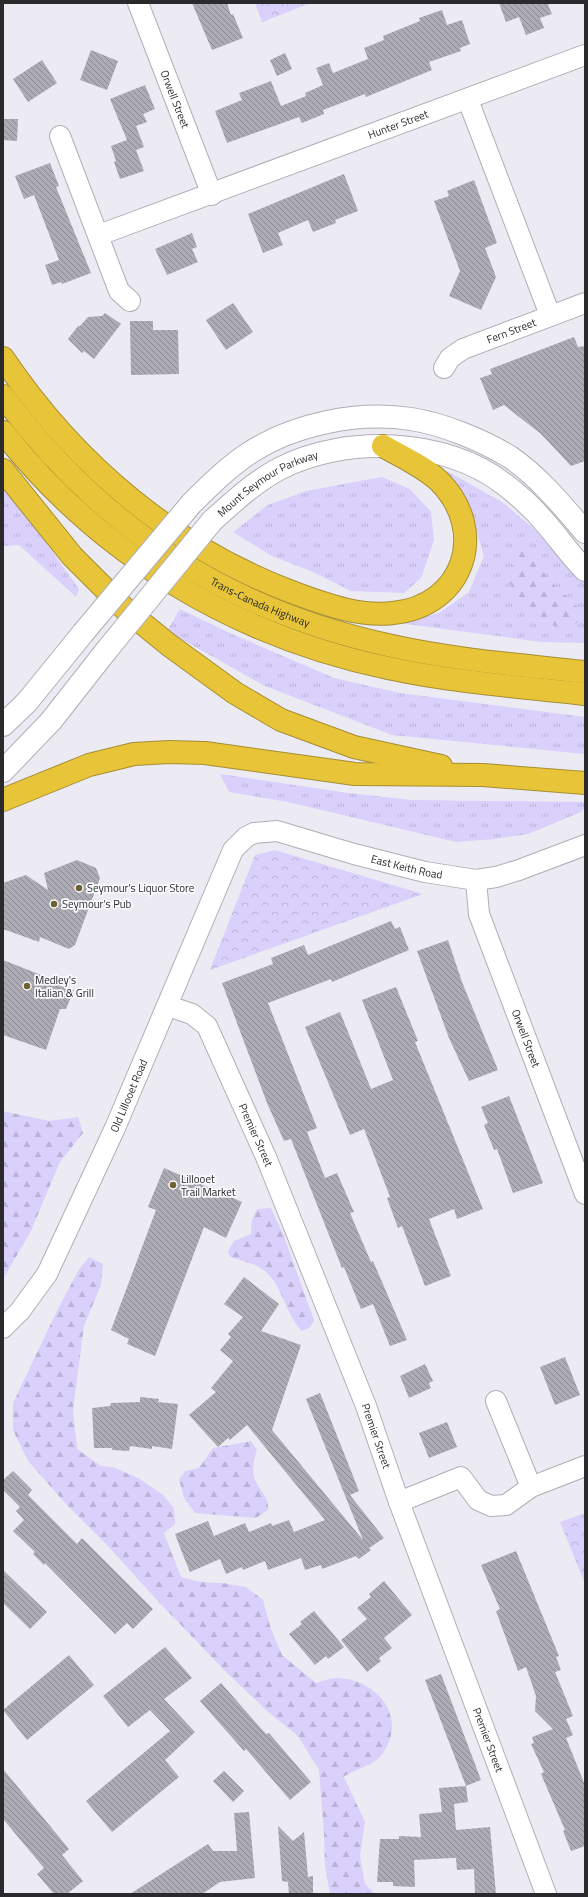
<svg xmlns="http://www.w3.org/2000/svg" width="588" height="1897" viewBox="0 0 588 1897" font-family="'Titillium Web',sans-serif">
	<style>
		.grass { fill: url(#grass-tufts) }
		.forest { fill: url(#forest-firs) }
		.park { fill: url(#park-crowns) }
		.building { fill: url(#building-back-hatch) }
		.lines { fill: none; stroke-linecap: round; stroke-linejoin: round }
		.minor-casing { stroke: #b0aeb6; stroke-width: 22 }
		.secondary-casing { stroke: #b0aeb6; stroke-width: 24 }
		.motorway-casing { stroke: #a58e34; stroke-width: 24 }
		.minor { stroke: #fff; stroke-width: 20 }
		.secondary { stroke: #fff; stroke-width: 22 }
		.motorway { stroke: #e7c438; stroke-width: 22 }
		.secondary-bridge-casing { stroke: #b0aeb6; stroke-width: 24; stroke-linecap: butt }
		.secondary-bridge { stroke: #fff; stroke-width: 22 }
		.poi-dot { fill: #70622f; stroke: #faf9fe; stroke-width: 1.5 }
		.labels { text-anchor: middle; dominant-baseline: central; stroke-width: 3.5; stroke-linejoin: round; paint-order: stroke }
		.street-label { font-size: 11px; fill: #2a2a2d; stroke: #faf9fe }
		.poi-label { font-size: 11px; fill: #2a2a2d; stroke: #faf9fe; text-anchor: start }
	</style>
	<defs>
		<pattern id="grass-tufts" width="24" height="20" patternUnits="userSpaceOnUse"><rect width="24" height="20" fill="#d9d0fb"/><path d="M3 7l-1-3M5 7V3M7 7l1-3M15 17l-1-3M17 17v-4M19 17l1-3" fill="none" stroke="#bab3d7"/></pattern>
		<pattern id="forest-firs" width="22" height="20" patternUnits="userSpaceOnUse"><rect width="22" height="20" fill="#d9d0fb"/><path d="M5 1l3.5 6h-7zM16 11l3.5 6h-7z" fill="#bab3d7"/></pattern>
		<pattern id="park-crowns" width="20" height="18" patternUnits="userSpaceOnUse"><rect width="20" height="18" fill="#d9d0fb"/><path d="M2 6a3 3 0 1 1 6 0M12 15a3 3 0 1 1 6 0" fill="none" stroke="#bab3d7"/></pattern>
		<pattern id="building-back-hatch" width="6" height="6" patternUnits="userSpaceOnUse"><rect width="6" height="6" fill="#adabb3"/><path d="M-1 5l2 2M0 0l6 6M5-1l2 2" fill="none" stroke="#8d8b92"/></pattern>
	</defs>
	<rect width="100%" height="100%" fill="#ecebf4"/>
	<path class="grass" d="M447 471 502 502 533 528 585 582V643L541 642 399 623 439 613 469 592 484 556 474 523 450 484Z
		M382 477 410 489 431 512 434 540 421 578 404 593 351 591 313 572 272 556 233 532 268 505 306 491Z
		M3 483 79 589 76 597 19 545 3 546Z
		M180 609 232 634 334 678 400 693 585 717V754L392 735 265 686 167 631Z
		M220 774 348 793 412 800 585 802V807L581 812 528 834 495 839 456 842 288 802 229 792Z"/>
	<path class="forest" d="M519 545 559 590 585 614 571 629 546 624 519 610 509 579Z
		M3 1111 49 1121 78 1117 83 1133 60 1162 30 1233 3 1279Z
		M271 1208 283 1234 314 1320 309 1328 302 1331C285 1314 283 1286 265 1271 255 1263 241 1261 230 1257L228 1251 234 1241 251 1234 252 1220 257 1209Z
		M89 1257 103 1264 101 1285 84 1326 73 1410 77 1449 101 1466 113 1467 140 1479 163 1495 174 1508 175 1524 164 1533 181 1577 201 1582 223 1583 246 1587 263 1600 271 1629 282 1655 316 1683C323 1681 333 1677 340 1678 383 1682 409 1723 379 1758 373 1765 351 1771 342 1778L344 1777 365 1822 360 1856 365 1884 375 1894H330L325 1867 324 1833 319 1770 298 1736 267 1711 224 1670 154 1597 108 1546 65 1503 28 1461 13 1430V1403L57 1311 78 1271Z
		M251 1441 257 1450C253 1460 251 1474 257 1484 263 1495 269 1497 268 1510L256 1518 195 1513 184 1498 179 1479 185 1471 199 1468 213 1448Z"/>
	<path class="park" d="M255 3H311L262 22Z
		M275 850 423 894 210 970 255 855Z
		M585 1513V1584L560 1522Z"/>
	<path class="building" d="M192 3H227L231 15 233 14 243 38 212 50Z
		M499 3H551L548 5 552 14 540 18 544 28 526 35 519 17 506 22Z
		M442 10 447 25 462 20 470 44 460 48 461 51 429 62 432 70 366 97 365 94 323 110 324 114 302 123 299 117 227 143 215 111 242 100 239 93 271 81 281 106 306 96 305 93 323 85 316 68 329 63 333 73 368 59 364 48 384 40 383 36 420 21 419 18Z
		M91 50 118 61 107 90 80 80Z
		M285 53 292 69 277 76 270 60Z
		M42 60 57 83 28 102 13 79Z
		M145 85 155 109 143 114 147 122 136 126 144 147 136 150 144 171 120 179 114 162 116 161 111 146 127 140 110 99Z
		M3 119H18L17 141 3 140Z
		M50 163 59 186 56 187 91 273 62 284 61 282 52 285 45 265 59 260 34 195 24 199 15 176Z
		M344 174 358 211 335 220 336 223 313 232 308 220 278 233 283 245 263 253 248 214Z
		M474 180 497 243 485 248 496 277 481 310 449 296 460 271 434 201 449 196 447 191Z
		M192 233 197 247 192 249 198 262 167 275 155 249Z
		M233 303 253 332 226 350 206 320Z
		M105 313 121 324 94 359 84 351 82 353 68 339 78 326H80L88 317 102 316Z
		M130 321H153V330H178L179 374 131 375Z
		M574 337 578 347 585 346V461L571 466 541 434 504 405 493 410 480 378 492 374 490 369Z
		M77 860 96 868 100 878 75 945 69 949 40 937 39 942 3 929V883L26 875 48 890 44 873Z
		M391 921 395 929 400 927 409 950 332 982 331 979 268 1003 317 1128 307 1132 325 1178 337 1173 354 1212 350 1213 371 1262 373 1261 407 1340 390 1346 373 1304 361 1309 344 1267 342 1268 291 1139 284 1141 267 1103 222 983 273 964 271 958 304 945 308 955Z
		M448 940 462 982 498 1070 469 1081 449 1038 417 951Z
		M3 960 59 982 60 986 74 990 66 1009H60L46 1050 3 1035Z
		M396 987 418 1041 415 1042 483 1209 457 1219 454 1209 429 1219 451 1276 425 1286 402 1226 398 1228 387 1198 390 1197 364 1129 350 1135 305 1027 340 1012 371 1089 393 1080 362 1000Z
		M509 1096 543 1183 513 1193 497 1149 494 1150 484 1125 488 1123 481 1107Z
		M164 1168 242 1202 226 1238 204 1227 155 1356 127 1344 129 1339 111 1330 156 1210 148 1207Z
		M244 1277 279 1304 261 1331 301 1345 272 1430 363 1540 306 1399 320 1393 359 1491 350 1495 384 1538 369 1548 371 1550 359 1559 356 1556 322 1569 321 1565 305 1570 301 1558 268 1570 265 1561 243 1570 242 1567 226 1574 220 1559 190 1572 183 1555 175 1534 208 1521 214 1536 245 1523 249 1532 271 1523 272 1526 289 1520 294 1532 325 1520 247 1425 230 1440 228 1438 218 1447 189 1415 216 1392 211 1388 233 1361 220 1350 231 1337 228 1334 243 1317 224 1304Z
		M565 1357 580 1395 555 1405 540 1367Z
		M425 1364 433 1381 429 1383 431 1388 409 1398 400 1376Z
		M140 1397 159 1399 158 1402 178 1404 172 1449 152 1446V1449L130 1446 129 1451 112 1450V1448H94L92 1408 110 1406 111 1403 140 1402Z
		M447 1422 457 1447 429 1458 419 1433Z
		M13 1471 32 1490 28 1495 77 1544 82 1538 153 1609 133 1629 127 1623 115 1634 45 1563 44 1565 33 1554 35 1552 13 1531 24 1520 16 1511 20 1507 3 1490V1480Z
		M516 1551 559 1656 556 1657 561 1670 555 1672 573 1716 566 1719 573 1735 566 1738 585 1785V1846L571 1851 563 1831 565 1830 541 1774 544 1772 531 1744 534 1743 532 1737 553 1729 535 1711 536 1696 526 1667 518 1671 496 1611 500 1609 481 1565Z
		M3 1570 47 1612 30 1629 3 1603Z
		M384 1581 412 1615 384 1638 392 1648 379 1658 381 1661 367 1672 341 1640 367 1619 357 1608 371 1597 369 1594Z
		M314 1611 344 1647 328 1659 326 1656 315 1665 289 1634 302 1624 300 1622Z
		M165 1647 192 1678 164 1699 195 1732 165 1760 179 1777 112 1832 86 1801 170 1731 150 1710 128 1727 103 1696Z
		M69 1655 94 1685 27 1740 3 1710Z
		M441 1674 481 1780 466 1786 425 1680Z
		M221 1683 266 1734 269 1733 311 1782 290 1800 246 1749 244 1751 200 1701Z
		M3 1769 69 1849 62 1855 83 1881 67 1894H54L37 1874 44 1868 3 1819Z
		M224 1771 244 1791 233 1802 213 1781Z
		M466 1786 468 1802 454 1804 456 1830 490 1827 496 1894H475L474 1869 457 1870 456 1858H452L414 1860 415 1887 393 1886V1882H377L380 1839H399V1836L421 1837 419 1814 442 1812 439 1788Z
		M249 1812 255 1878 220 1882 202 1894H130L208 1844 213 1851H237L234 1813Z
		M278 1826 293 1841 304 1832 308 1877 313 1876V1894H289L288 1882 282 1881Z"/>
	<g class="lines">
		<defs>
			<g id="minor">
				<path id="s1" d="M138 3 212 195"/>
				<path d="M468 100 550 315"/>
				<path d="M60 136 119 291 130 301"/>
				<path id="s2" d="M99 235 585 55"/>
				<path id="s3" d="M444 368 450 358 463 349 585 303"/>
				<path id="s4" d="M476 880 479 914 585 1194"/>
				<path id="s5" d="M168 1006 192 1014 207 1026 266 1157 366 1406 399 1502 546 1894"/>
				<path id="s6" d="M3 1328 20 1311 47 1274 115 1128 233 850 246 837 254 833 277 831 354 854 425 872 476 880 496 877 519 870 585 845"/>
				<path d="M496 1401 531 1487"/>
				<path d="M399 1502 461 1477 478 1500 491 1506 506 1505 531 1487 585 1466"/>
			</g>
			<g id="secondary">
				<path d="M191 504C209 486 227 468 248 454 293 424 357 411 411 419 443 424 482 440 510 457 539 477 562 505 585 532"/>
				<path id="s7" d="M212 521C233 502 253 483 279 469 344 435 445 438 504 484 520 496 535 510 548 526 560 540 571 556 585 570"/>
				<path d="M3 725 27 702 83 633"/>
				<path d="M3 771 51 721 106 651"/>
			</g>
			<g id="motorway">
				<path d="M3 358C76 466 175 549 297 594 327 605 361 617 393 613 464 606 489 531 439 481 423 466 402 457 383 446"/>
				<path id="s8" d="M3 396C102 529 229 611 392 646 455 660 521 665 585 672"/>
				<path d="M3 432C100 555 235 636 388 668 453 682 519 687 585 694"/>
				<path d="M3 470 72 556 126 610 169 645 235 693 281 720 354 747 441 766"/>
				<path d="M3 800 89 765 134 754 169 752 205 753 355 774 483 775 585 783"/>
			</g>
		</defs>
		<use href="#minor" class="minor-casing"/>
		<use href="#secondary" class="secondary-casing"/>
		<use href="#motorway" class="motorway-casing"/>
		<use href="#minor" class="minor"/>
		<use href="#secondary" class="secondary"/>
		<use href="#motorway" class="motorway"/>
		<defs>
			<path id="secondary-bridge" d="M83 633 191 504
				M106 651 212 521"/>
		</defs>
		<use href="#secondary-bridge" class="secondary-bridge-casing"/>
		<use href="#secondary-bridge" class="secondary-bridge"/>
	</g>
	<g class="poi-dot">
		<circle cx="79" cy="888" r="4"/>
		<circle cx="54" cy="904" r="4"/>
		<circle cx="27" cy="986" r="4"/>
		<circle cx="173" cy="1185" r="4"/>
	</g>
	<g class="labels">
		<g class="street-label">
			<text stroke="none"><textPath href="#s1" startOffset="103">Orwell Street</textPath></text>
			<text stroke="none"><textPath href="#s2" startOffset="319">Hunter Street</textPath></text>
			<text stroke="none"><textPath href="#s3" startOffset="79">Fern Street</textPath></text>
			<text stroke="none"><textPath href="#s7" startOffset="68">Mount Seymour Parkway</textPath></text>
			<text stroke="none"><textPath href="#s8" startOffset="334">Trans-Canada Highway</textPath></text>
			<text stroke="none"><textPath href="#s6" startOffset="718">East Keith Road</textPath></text>
			<text stroke="none"><textPath href="#s4" startOffset="167">Orwell Street</textPath></text>
			<text stroke="none"><textPath href="#s6" startOffset="266">Old Lillooet Road</textPath></text>
			<text stroke="none"><textPath href="#s5" startOffset="164">Premier Street</textPath></text>
			<text stroke="none"><textPath href="#s5" startOffset="488">Premier Street</textPath></text>
			<text stroke="none"><textPath href="#s5" startOffset="812">Premier Street</textPath></text>
		</g>
		<g class="poi-label">
			<text x="87" y="888">Seymour's Liquor Store</text>
			<text x="62" y="904">Seymour's Pub</text>
			<text x="35" y="980">Medley's<tspan x="35" dy="13">Italian &amp; Grill</tspan></text>
			<text x="181" y="1179">Lillooet<tspan x="181" dy="13">Trail Market</tspan></text>
		</g>
	</g>
	<rect width="588" height="1897" fill="none" stroke="#2a2a2d" stroke-width="8"/>
</svg>
